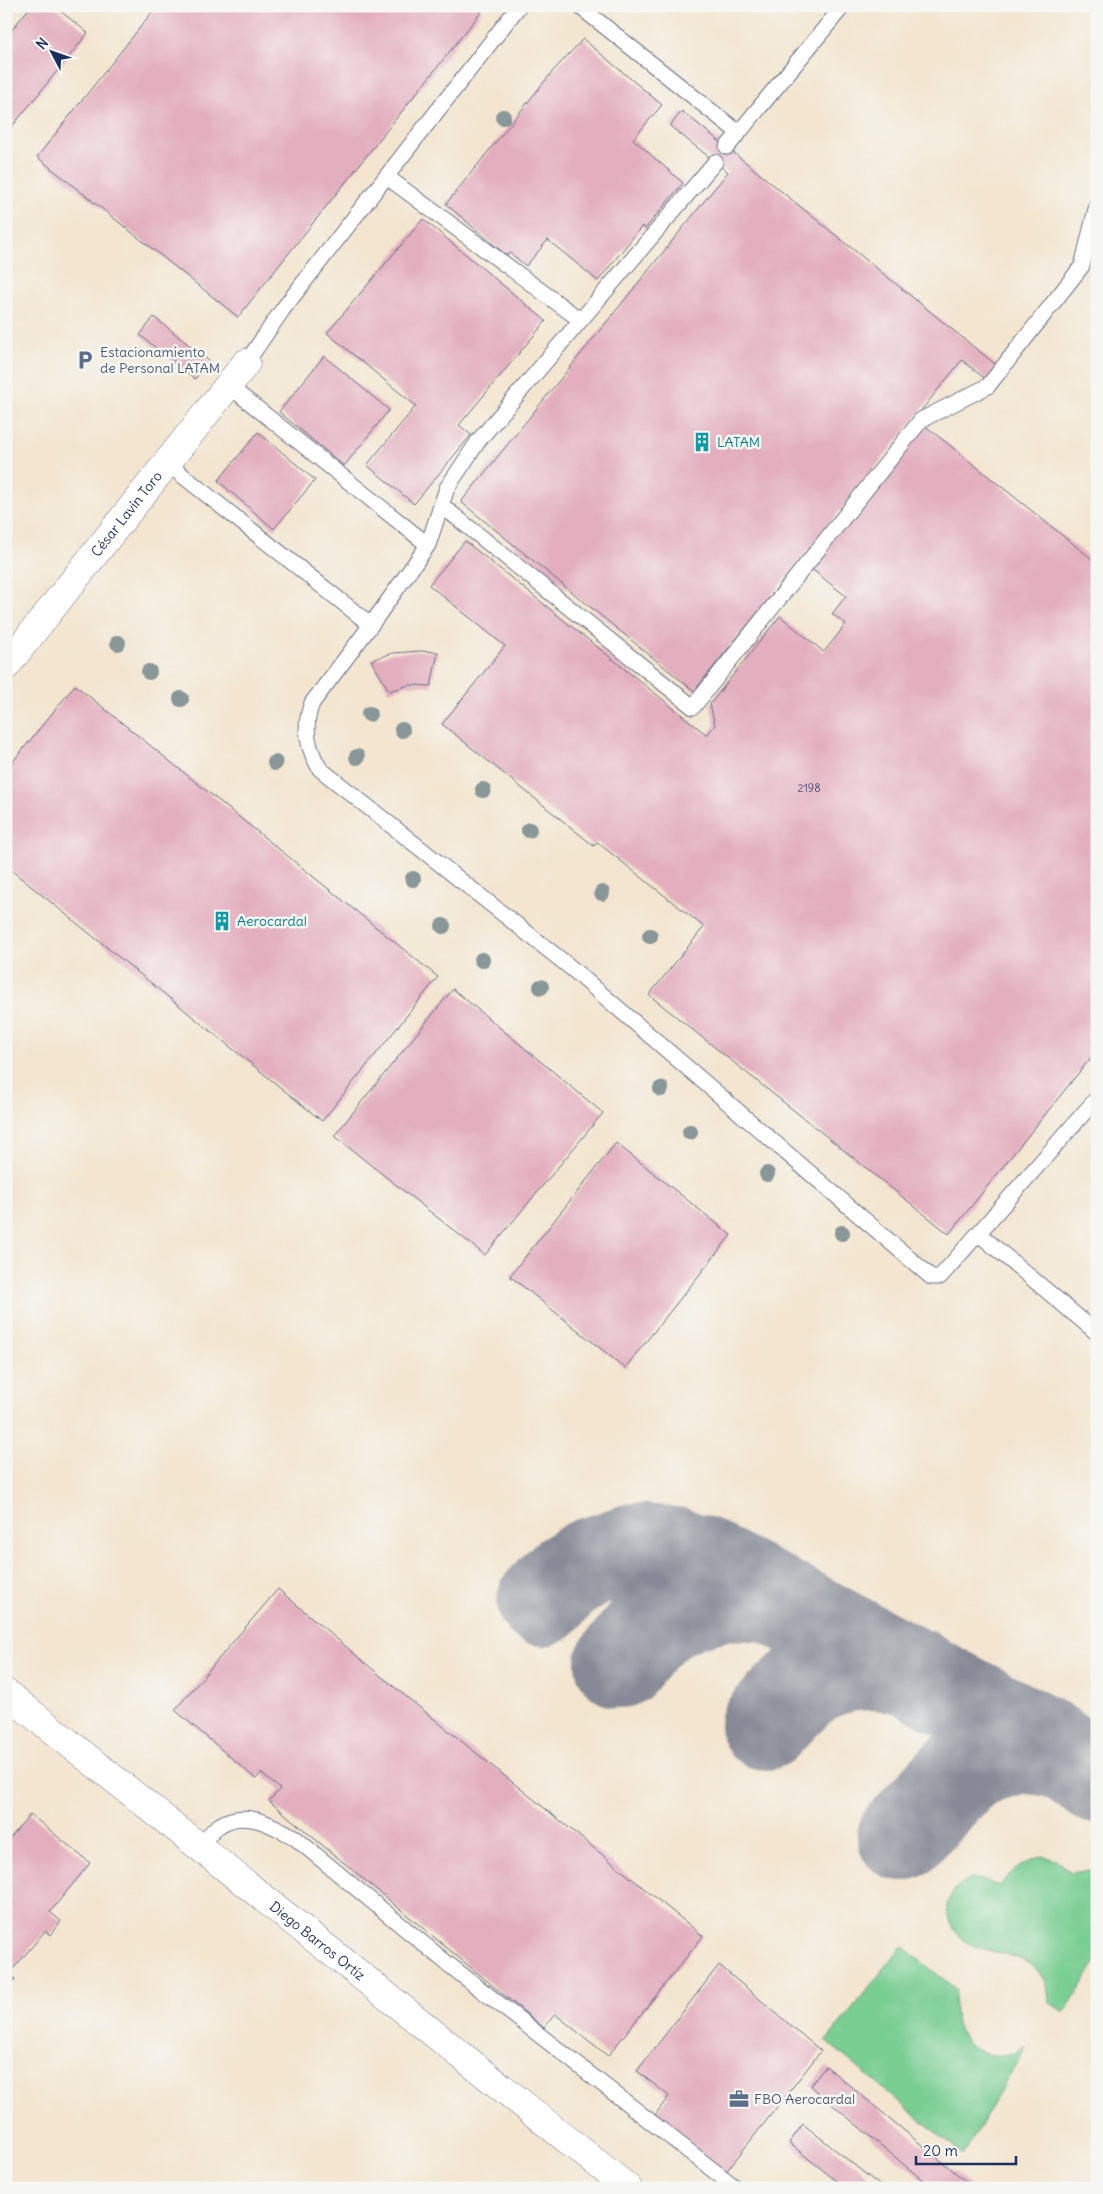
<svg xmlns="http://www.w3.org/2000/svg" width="1103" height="2194" viewBox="0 0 1103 2194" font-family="Delius,sans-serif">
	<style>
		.green { fill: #79ce92; stroke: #4a7e78 }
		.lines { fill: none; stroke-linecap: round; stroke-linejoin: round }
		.taxiway { stroke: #878a96; stroke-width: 90 }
		.building { fill: #e3afbf }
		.service-casing { stroke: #676f86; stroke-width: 17 }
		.minor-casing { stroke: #676f86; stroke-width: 29 }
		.service { stroke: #fff; stroke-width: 15 }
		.minor { stroke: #fff; stroke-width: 28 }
		.tree { fill: #899798 }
		.labels { text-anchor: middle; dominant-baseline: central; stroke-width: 5; stroke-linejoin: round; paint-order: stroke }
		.number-label { font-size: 11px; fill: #4d4f76 }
		.service-label { font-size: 14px; fill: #4e5e75; stroke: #f6f6f2; text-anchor: start }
		.culture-label { font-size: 14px; fill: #0d838f; stroke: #f6f6f2; text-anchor: start }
		.street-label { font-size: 14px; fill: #1b2f5e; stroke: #f6f6f2 }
	</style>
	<rect width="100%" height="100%" fill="#f6f6f2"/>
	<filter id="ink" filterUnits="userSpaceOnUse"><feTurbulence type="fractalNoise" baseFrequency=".02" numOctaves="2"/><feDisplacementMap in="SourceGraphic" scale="10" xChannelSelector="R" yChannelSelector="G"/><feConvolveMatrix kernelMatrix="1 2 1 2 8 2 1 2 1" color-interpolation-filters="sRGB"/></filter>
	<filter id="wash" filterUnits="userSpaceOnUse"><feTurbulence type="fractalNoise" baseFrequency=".0096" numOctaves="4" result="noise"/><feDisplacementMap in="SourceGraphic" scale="20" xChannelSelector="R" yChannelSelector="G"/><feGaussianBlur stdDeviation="1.12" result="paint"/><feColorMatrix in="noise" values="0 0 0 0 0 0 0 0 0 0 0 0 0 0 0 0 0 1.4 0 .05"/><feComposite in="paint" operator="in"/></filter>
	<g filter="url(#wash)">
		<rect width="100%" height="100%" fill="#f3e5cf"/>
		<path class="green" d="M1042 1856 1056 1860 1071 1873 1097 1869V1960L1065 2012 1050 2003C1048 1991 1046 1981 1038 1971 1012 1943 960 1961 949 1917 947 1911 946 1907 948 1902 952 1892 957 1885 968 1880 979 1876 990 1883 1000 1886 1009 1871 1026 1862 1042 1856Z
			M902 1946 957 1990C945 2036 981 2072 1026 2047L963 2155 826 2041Z"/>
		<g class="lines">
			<path class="taxiway" d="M542 1601 565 1577 588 1563 634 1548 675 1552 703 1562 1046 1743 1097 1779
				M620 1663 641 1637 663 1617 688 1605 727 1595 767 1597
				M765 1725C779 1710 800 1685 819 1676 849 1662 894 1661 923 1677
				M902 1836 963 1770 986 1758 1021 1748 1061 1753"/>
		</g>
		<g id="blocks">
			<path class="building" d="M31 6H54L88 33 6 134V37Z
				M157 6H477L482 11 238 317 37 157Z
				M583 39 662 105 633 139 683 183 645 229 642 226 598 281 548 240 526 266 510 253 506 255 446 204 553 71Z
				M682 111 1000 368 989 382 962 360 694 691 461 502 728 172 670 126Z
				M423 219 546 321 459 425 471 435 414 504 367 465 416 406 327 333Z
				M154 317 209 361 195 379 140 335Z
				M324 356 389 410 344 466 279 412Z
				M923 424 1097 563V1050L949 1234 649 995 704 927 597 842 594 846 442 724 505 646 429 585 465 541 707 735 715 725 710 704 780 616 824 652 846 624 832 614 846 596 809 567Z
				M258 432 315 480 274 529 218 481Z
				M420 651 438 652 431 686 409 685 389 691 371 660 393 653Z
				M75 685 438 977 322 1121 6 866V770Z
				M453 989 603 1113 485 1255 334 1136Z
				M616 1143 731 1235 625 1368 510 1276Z
				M278 1589 377 1673 703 1936 608 2056 555 2014 544 2028 269 1801 280 1789 261 1773 256 1779 175 1710Z
				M30 1814 90 1863 50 1912 61 1921 50 1935 45 1931 9 1974 15 1979 6 1989V1843Z
				M719 1965 821 2051 725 2173 655 2115 669 2096 637 2071Z
				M826 2066 974 2188H932L810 2086Z
				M803 2124 883 2188H845L789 2143Z"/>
		</g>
	</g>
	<g filter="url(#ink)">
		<use href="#blocks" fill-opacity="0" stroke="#676f86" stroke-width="1"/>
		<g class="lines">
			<defs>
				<path id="service" d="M579 6 739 133
					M727 147 843 6
					M387 177 579 319
					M246 363 283 309 519 6
					M229 386 428 545
					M168 464 371 625 312 703C303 726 307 748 320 769L570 967 931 1277H940L1097 1098
					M441 505 693 707 921 420 988 386 1082 266 1097 205
					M371 625 428 545 447 488 479 440 715 162
					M979 1234 1097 1333
					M199 1848C205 1841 212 1829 220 1825 245 1809 272 1825 294 1837L448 1964 736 2188"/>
				<g id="minor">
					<path id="s1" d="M6 666 246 363"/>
					<path id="s2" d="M6 1693 628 2188"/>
				</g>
			</defs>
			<use href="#service" class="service-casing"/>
			<use href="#minor" class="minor-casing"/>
			<use href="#service" class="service"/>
			<use href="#minor" class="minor"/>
		</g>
		<g class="tree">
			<circle cx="503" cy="117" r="8"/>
			<circle cx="118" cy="643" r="8"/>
			<circle cx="149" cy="672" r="8"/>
			<circle cx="181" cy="699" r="8"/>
			<circle cx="369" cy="714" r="8"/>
			<circle cx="402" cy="730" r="8"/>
			<circle cx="357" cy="757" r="8"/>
			<circle cx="275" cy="763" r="8"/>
			<circle cx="483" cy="790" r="8"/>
			<circle cx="529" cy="830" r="8"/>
			<circle cx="413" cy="879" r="8"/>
			<circle cx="602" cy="893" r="8"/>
			<circle cx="443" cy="926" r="8"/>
			<circle cx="650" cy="936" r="8"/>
			<circle cx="482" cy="960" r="8"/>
			<circle cx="541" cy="987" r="8"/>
			<circle cx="661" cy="1089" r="8"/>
			<circle cx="690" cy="1132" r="8"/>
			<circle cx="767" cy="1174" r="8"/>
			<circle cx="842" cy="1233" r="8"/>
		</g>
	</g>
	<defs>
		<symbol id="parking-bare" viewBox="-9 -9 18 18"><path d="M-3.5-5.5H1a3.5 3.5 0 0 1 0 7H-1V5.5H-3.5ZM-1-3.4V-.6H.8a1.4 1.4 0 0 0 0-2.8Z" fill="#5c6f8a" stroke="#f6f6f2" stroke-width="2.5" paint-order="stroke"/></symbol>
		<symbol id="building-bare" viewBox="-9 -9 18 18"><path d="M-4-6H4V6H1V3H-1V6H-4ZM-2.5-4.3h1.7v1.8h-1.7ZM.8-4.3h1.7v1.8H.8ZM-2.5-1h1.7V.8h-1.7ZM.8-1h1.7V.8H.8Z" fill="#0f9aa8" stroke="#f6f6f2" stroke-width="2.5" paint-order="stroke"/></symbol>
		<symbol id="office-bare" viewBox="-9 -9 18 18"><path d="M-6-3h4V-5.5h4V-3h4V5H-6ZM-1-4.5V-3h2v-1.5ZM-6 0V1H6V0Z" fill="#5c6f8a" stroke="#f6f6f2" stroke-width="2.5" paint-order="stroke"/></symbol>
	</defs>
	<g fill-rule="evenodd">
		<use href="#parking-bare" x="71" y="346" width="28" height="28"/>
		<use href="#building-bare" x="688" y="428" width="28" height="28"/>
		<use href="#building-bare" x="208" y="907" width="28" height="28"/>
		<use href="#office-bare" x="725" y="2085" width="28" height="28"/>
	</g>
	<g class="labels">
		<g class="number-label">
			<text x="809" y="788">2198</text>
		</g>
		<g class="service-label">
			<text x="100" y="352">Estacionamiento<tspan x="100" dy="16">de Personal LATAM</tspan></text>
			<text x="754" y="2099">FBO Aerocardal</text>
		</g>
		<g class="culture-label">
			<text x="717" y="442">LATAM</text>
			<text x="237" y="921">Aerocardal</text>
		</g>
		<g class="street-label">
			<text stroke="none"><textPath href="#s1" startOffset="194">César Lavín Toro</textPath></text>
			<text stroke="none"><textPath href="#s2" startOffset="398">Diego Barros Ortíz</textPath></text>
		</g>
	</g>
	<rect width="1103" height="2194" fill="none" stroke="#f6f6f2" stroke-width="25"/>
	<g transform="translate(52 52) rotate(311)" stroke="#f6f6f2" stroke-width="4" paint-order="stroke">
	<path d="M0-4L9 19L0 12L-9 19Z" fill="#1b2f5e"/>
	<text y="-8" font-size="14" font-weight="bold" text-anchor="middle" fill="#1b2f5e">N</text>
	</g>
	<path d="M916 2156v8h100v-8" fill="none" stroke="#1b2f5e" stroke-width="2.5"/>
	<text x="923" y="2156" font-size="15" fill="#1b2f5e" stroke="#f6f6f2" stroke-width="4" paint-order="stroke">20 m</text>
</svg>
